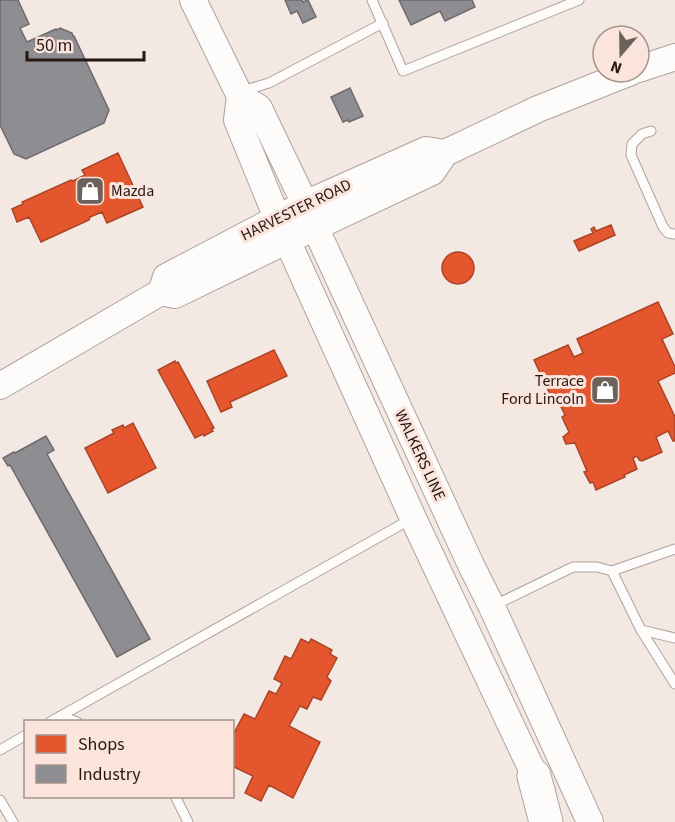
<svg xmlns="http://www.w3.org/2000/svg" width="675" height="822" font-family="'Source Sans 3',sans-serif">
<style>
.shops{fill:#e4572e;stroke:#ab4426;stroke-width:1.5}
.industry{fill:#8d8d92;stroke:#6e6a6c;stroke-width:1.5}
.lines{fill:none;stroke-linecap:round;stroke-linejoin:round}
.lane-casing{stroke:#aea29e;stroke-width:11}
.secondary-casing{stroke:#aea29e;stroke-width:28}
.highway-casing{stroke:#aea29e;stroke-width:35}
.lane{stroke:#fdfcfb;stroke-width:9}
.secondary{stroke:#fdfcfb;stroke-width:26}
.highway{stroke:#fdfcfb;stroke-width:33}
.labels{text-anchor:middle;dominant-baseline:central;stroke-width:6;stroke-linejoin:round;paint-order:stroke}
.poi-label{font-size:16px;fill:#251813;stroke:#fbe4dc;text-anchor:start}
.street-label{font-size:16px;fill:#251813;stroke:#fbe4dc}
</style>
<rect width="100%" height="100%" fill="#f4e8e3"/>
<path class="shops" d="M118,153L143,207L107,223L102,212L90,217L89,220L41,242L29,217L17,222L12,209L23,204L22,202L71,180L73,181L85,175L82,170Z
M611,225L615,235L579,251L574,241L593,233L591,229L594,227L596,231Z
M442 268a16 16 0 1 1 32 0a16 16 0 1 1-32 0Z
M658,302L673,334L662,339L675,367V373L658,381L675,417V441H673L668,431L656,437L662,452L642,461L639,460L637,456L633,458L637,469L624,475L625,477L596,490L593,482L590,483L584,472L587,471L575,443L566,444L563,437L569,432L562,417L565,415L557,399L553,401L534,360L568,345L574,357L583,353L577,339Z
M274,350L287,376L230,402L232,407L221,412L207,381Z
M175,361L176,363L178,362L214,428L211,429L213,431L204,436L203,434L195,438L158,370Z
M133,423L156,468L108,493L85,448L114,433L112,430L123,425L124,428Z
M301,639L309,643L311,639L313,640L332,650L330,654L337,658L327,677L331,681L321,700L313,697L307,709L300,706L289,726L320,742L293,798L269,785L261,801L245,793L253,776L232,766V737L244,714L255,719L269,691L276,694L282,683L274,679L285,656L291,659Z"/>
<path class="industry" d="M0,0H18L29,24L20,28L27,42L56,29L57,30L60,28L72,33L73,36H74L109,110L104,123L26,159L14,154L0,125Z
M285,0H302L303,2L308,0L316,17L303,23L297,11L291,14Z
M399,0H472L475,7L445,21L440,11L411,25Z
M350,88L363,116L349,122L348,120L343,122L331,97Z
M46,436L54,450L47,454L150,639L117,657L10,465L8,466L3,458L14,452L15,453Z"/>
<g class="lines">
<g class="lane-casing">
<path id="lane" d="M372,0L403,71L579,0
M242,91L269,83L383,23
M651,131L642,134L632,144L631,155L663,227L668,233L675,234
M612,571L675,549
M493,606L573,567H597L612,571L641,630L675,684
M641,630L675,638
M60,716L77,722
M50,722L411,519
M0,750L26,735
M175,796L188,822
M0,800L13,822"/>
</g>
<g class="secondary-casing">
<path id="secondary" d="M193,0L240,96L259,108L305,204L315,227L471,565L492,607L590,822
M639,69L675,57
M240,96L237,120L277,218L413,518L542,791
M161,292L166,277L305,204L426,150L445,153
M0,386L161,292L175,295L288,240L432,172L445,153L538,109L631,72"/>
</g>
<g class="highway-casing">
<path id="highway" d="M534,776L546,822"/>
</g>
<use href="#lane" class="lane"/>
<use href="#secondary" class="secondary"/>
<use href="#highway" class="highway"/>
</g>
<defs>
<g id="shop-square" transform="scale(1.5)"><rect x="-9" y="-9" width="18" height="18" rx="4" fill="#6d615c" stroke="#fbe4dc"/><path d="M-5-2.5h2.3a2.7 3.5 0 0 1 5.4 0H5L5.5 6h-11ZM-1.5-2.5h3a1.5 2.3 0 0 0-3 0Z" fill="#fff"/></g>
</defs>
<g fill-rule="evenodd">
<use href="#shop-square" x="90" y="191"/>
<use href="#shop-square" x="605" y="390"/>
</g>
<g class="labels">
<g class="poi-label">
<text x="111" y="191">Mazda</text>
<text x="584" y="381" text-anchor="end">Terrace<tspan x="584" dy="18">Ford Lincoln</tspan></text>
</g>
<g class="street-label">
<text transform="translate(296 210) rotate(-26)">HARVESTER ROAD</text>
<text transform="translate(420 455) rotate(65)">WALKERS LINE</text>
</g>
</g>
<rect x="24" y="720" width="210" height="78" fill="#fbe4dc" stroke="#a5928c" stroke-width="1.5"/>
<rect x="36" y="735" width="30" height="18" fill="#e4572e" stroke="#a5928c" stroke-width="1.5"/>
<text x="78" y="750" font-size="18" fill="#251813">Shops</text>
<rect x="36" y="765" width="30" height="18" fill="#8d8d92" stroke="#a5928c" stroke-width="1.5"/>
<text x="78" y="780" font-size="18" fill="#251813">Industry</text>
<g transform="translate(621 54) rotate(200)"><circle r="28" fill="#fbe4dc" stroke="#a5928c" stroke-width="1.5"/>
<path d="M0-4.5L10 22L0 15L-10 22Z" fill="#6d615c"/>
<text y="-9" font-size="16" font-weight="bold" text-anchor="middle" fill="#251813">N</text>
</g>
<path d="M27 51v9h117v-9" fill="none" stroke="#251813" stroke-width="3"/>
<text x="36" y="51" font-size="18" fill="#251813" stroke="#fbe4dc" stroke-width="4.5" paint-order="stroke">50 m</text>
</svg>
